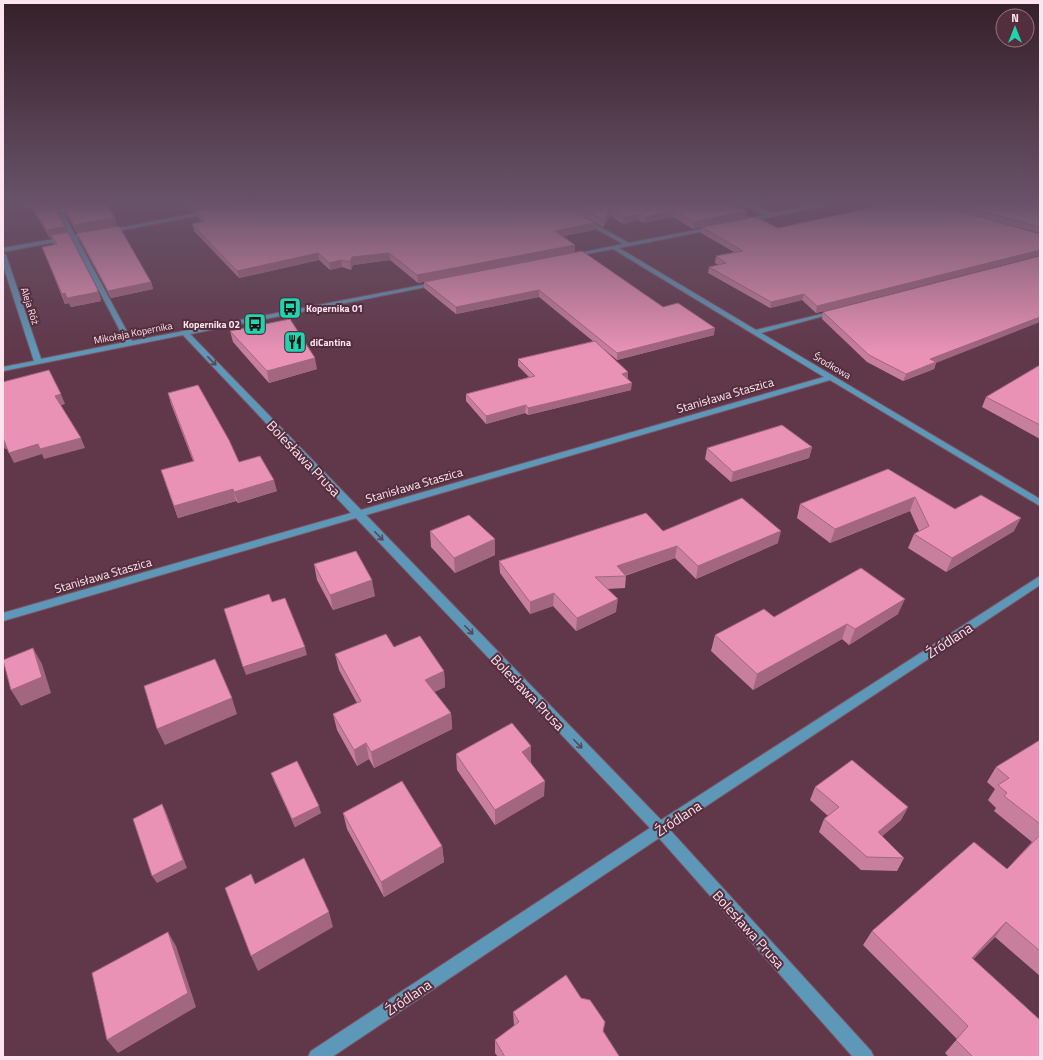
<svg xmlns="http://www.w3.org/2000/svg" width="1043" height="1060" font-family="'Titillium Web',sans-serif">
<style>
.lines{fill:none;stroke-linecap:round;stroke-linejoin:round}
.minor-casing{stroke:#7c5767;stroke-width:2}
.minor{fill:#5e98b8;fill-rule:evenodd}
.wall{fill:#c87e9d}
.shaded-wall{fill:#a3667f}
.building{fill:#e992b6;stroke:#a3667f}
.oneway{stroke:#57485c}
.labels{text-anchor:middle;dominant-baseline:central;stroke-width:4;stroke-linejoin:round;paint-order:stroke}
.far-street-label{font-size:10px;fill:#fee4ee;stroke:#552e3e}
.far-poi-label{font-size:10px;font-weight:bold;fill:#fee4ee;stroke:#552e3e;text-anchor:start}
.street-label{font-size:12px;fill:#fee4ee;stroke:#552e3e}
.near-street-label{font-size:14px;fill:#fee4ee;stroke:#552e3e}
</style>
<rect width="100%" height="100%" fill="#603849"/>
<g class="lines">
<g class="minor-casing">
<path id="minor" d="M741,204H748L772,213L825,204H834L746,222L744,221V219L765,215Z
M211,210L213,211V213L107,233L104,231Z
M60,214H64L75,235L91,232L94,234L77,238L132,341L438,282V284L436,285L190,334L361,510L824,377L613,249L570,257V255L623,244L582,221V219L584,218L629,243L717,226V228L715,229L619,248L756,330L838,310V312L761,333L1040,499V506L830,380L366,515L661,820L1040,576V585L670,830L871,1051L874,1057H853L659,838L332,1057H308L311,1051L650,828L356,518L3,621V613L351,513L183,335L3,371V367L34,361L3,265V253L6,255L41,359L126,342L72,239L3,252V248L70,236L59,215Z"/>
</g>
<use href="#minor" class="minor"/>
</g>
<path class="wall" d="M23,204H106L117,226L151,282L153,289L111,298L79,239L77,233L66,214L61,212L59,215L67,232L101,299L100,300L101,301L71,307L69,303L65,304L42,247L54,245L52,238H50L31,207L24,209Z
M187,204H731L747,211L745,218L693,229L673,217L644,223L638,220L623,224L610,216L603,227L585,217L595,223L594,230L563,236L575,245V252L418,283L390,260L353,265L351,270L342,267L330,270L319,260L239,278L194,231L192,224L202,222L198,217L197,212L195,213Z
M889,204H1040V233L1004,223L1040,234V255L816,313L802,300L770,308L708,273L709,267L718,265L715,263L716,256L734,252L701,233L702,227L778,228Z
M582,251L663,307L714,335L617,360L604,349L628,379L631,390L528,415L525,413L486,424L466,401V394L529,377L518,366V359L594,342L539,297L456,314L424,288V282Z
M823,312L936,363L934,369L903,381L867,362L822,319Z
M230,331L317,369L269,383L233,342Z
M1040,365V439L982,407L986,397Z
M168,393L239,462L277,491L238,503L236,501L178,518L165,482L193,461L171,404Z
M812,447L809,458L731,482L705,459L707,448Z
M888,469L955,509L1014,531L946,572L908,548L914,534L919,531L910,511L830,543L797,518L800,504Z
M430,531L495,539V555L455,573L431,547Z
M663,531L778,543L696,579L675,558L625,576H626L625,588L607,589L616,612L576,631L553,606L530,614L500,573L499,561Z
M314,564L375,596L333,610L317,580Z
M898,614L849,645L842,639L753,690L711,651L715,635L774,617Z
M394,647L444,671L445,687L434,692L451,713L452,729L374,768L369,759L357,766L337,730L333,714L357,703L339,670L335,654Z
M1040,740V976L995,937L973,959L1040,1057H949L945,1053L957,1039L863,945L872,931L1007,869L1032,842L994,811L996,808L988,800L995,789L987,782L996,767Z
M531,746V762L544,796L495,825L457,770L456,754Z
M271,773L321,813L295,827L274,781Z
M815,787L908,807L901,820L882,836L904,858L897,871L861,870L819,832L824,819L828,816L810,800Z
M343,813L442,846L444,862L384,897L347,829Z
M513,1012L603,1031L619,1056V1057H498L495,1053V1040L514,1026Z"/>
<path class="shaded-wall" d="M23,204H30L31,207L24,209Z
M58,204L61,212L58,216L55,208Z
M208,204H248L197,211V212L195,213L193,206Z
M611,209L610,216L603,227L604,220Z
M674,210L673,217L644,223L645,217Z
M747,211L745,218L693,229L694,222Z
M639,214L638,220L623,224L624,217Z
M115,218L117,226L77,233L74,225Z
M595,223L594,230L555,238V231Z
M65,227L68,235H51L52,238H50L47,230Z
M575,245V252L418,283L417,275Z
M1040,250V255L816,313L817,306Z
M318,253L319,260L239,278L237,271Z
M389,253L390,260L353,265L351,270L350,262L352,257Z
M341,260L342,267L330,270L329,263Z
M151,282L153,289L111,298L108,291Z
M98,290L101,299L100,300L101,301L71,307L67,298Z
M539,290V297L456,314V307Z
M65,293L69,303L65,304L62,294Z
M804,294L802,300L770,308L771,302Z
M1040,317V322L936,363L934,369L903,381L906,374L930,359Z
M715,328L714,335L617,360V353Z
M315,358L317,369L269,383L267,371Z
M628,372V379L622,374Z
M632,383L631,390L528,415V408Z
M61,394L65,404L59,406L55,396Z
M526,405L525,413L486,424V416Z
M3,438L8,449H5L3,445Z
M81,438L85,448L44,459L42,454L14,463L9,453L38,444Z
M812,447L809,458L731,482L733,472Z
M274,480L277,491L238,503L234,492Z
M233,489L236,501L178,518L174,506Z
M915,497L910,511L830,543L835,529Z
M1021,518L1014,531L946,572L952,558Z
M781,531L778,543L696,579L698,566Z
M495,539V555L455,573L454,558Z
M677,546L675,558L623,576L617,566Z
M372,580L375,596L333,610L330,595Z
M554,593L553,606L530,614V602Z
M618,599L616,612L576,631L577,618Z
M905,599L898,614L849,645L855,629Z
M847,624L842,639L753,690L757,674Z
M305,647L307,655L246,675L243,667Z
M33,648L42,664L51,693L21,706L11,690Z
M444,671L445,687L426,696L425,680Z
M232,698L237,714L165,745L157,729Z
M451,713L452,729L374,768L371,752Z
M366,743L369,759L357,766L354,750Z
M531,746V762L522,767V752Z
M545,781L544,796L495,825V810Z
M162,804L166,812L187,868L157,883L152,876Z
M319,806L321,813L295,827L292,819Z
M908,807L901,820L872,845L878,832Z
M442,846L444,862L384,897L381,882Z
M329,912L333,927L258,971L251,956Z
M1006,922L995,937L961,972L972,958Z
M168,932L176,946L196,1007L118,1053L107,1040Z"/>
<path class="building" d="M31,204H106L115,218L74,225L64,206L58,204L55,208L65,227L47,230Z
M191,204H208L193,206Z
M236,204H560L595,223L555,231L575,245L417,275L389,253L352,257L350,262L341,260L329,263L318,253L237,271L192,224L205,221L197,211Z
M572,204H731L747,211L694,222L674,210L645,217L639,214L624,217L611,209L604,220Z
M889,204H935L1040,234V250L817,306L804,294L771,302L709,267L726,263L716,256L743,251L702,227L756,217L778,228Z
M954,204H1040V227Z
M119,226L151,282L108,291L77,233Z
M68,232L98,290H97L98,292L67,298L65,293L62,294L42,247L57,244L51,235Z
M582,251L663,307L678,303L715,328L617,353L539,290L456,307L424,282Z
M1040,256V317L930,359L936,362L906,374L869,355L823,312Z
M290,319L315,358L267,371L230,331Z
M595,341L628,372L622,374L632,383L528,408L526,405L486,416L466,394L535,376L518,359Z
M1040,365V425L986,397Z
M49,370L61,394L55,396L81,438L40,449L38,444L9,453L3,438V382Z
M198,385L229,440L239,462L260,456L274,480L234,492L233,489L174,506L161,470L194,461L168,393Z
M782,425L812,447L733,472L707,448Z
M888,469L955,509L981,495L1021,518L952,558L914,534L929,526L915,497L835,529L800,504Z
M742,498L781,531L698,566L677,546L617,566L626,576L595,577L618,599L577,618L554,593L530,602L499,561L646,513L663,531Z
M469,515L495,539L454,558L430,531Z
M356,551L372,580L330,595L314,564Z
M861,568L905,599L855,629L847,624L757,674L715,635L764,609L774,617Z
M269,594L272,602L285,598L305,647L243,667L224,609Z
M386,634L394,647L420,636L444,671L425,680L451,713L371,752L366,743L354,750L333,714L361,701L335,654Z
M33,648L42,677L11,690L3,660Z
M215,659L232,698L157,729L144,686Z
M512,723L531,746L522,752L545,781L495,810L456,754Z
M1040,740V824L1004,796L1007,793L998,785L1009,778L996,767Z
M852,760L908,807L878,832L904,858L867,857L824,819L839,807L815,787Z
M297,761L319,806L292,819L271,773Z
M402,781L442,846L381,882L343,813Z
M162,804L183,860L152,876L133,819Z
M1040,835V951L1006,922L972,958L1040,1020V1057H973L956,1040L968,1026L872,931L974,842L1007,869Z
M304,858L329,912L251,956L225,888L251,874L255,884Z
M168,932L188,993L107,1040L92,973Z
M566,975L581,998L590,1000L605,1022L603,1031L619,1056L618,1057H505L495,1040L519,1022L513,1012Z"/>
<defs><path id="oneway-shaft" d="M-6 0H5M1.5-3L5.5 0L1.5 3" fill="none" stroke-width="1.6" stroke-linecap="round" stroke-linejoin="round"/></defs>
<g class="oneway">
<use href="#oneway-shaft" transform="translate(212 361) rotate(46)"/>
<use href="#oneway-shaft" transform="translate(379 536) rotate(46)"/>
<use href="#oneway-shaft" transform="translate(469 630) rotate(46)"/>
<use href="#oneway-shaft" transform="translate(578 744) rotate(46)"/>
</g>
<linearGradient id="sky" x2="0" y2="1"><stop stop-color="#351f28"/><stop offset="0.58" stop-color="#69536a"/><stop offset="1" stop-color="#69536a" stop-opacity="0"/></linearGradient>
<rect width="1043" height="352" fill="url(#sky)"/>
<defs>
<g id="bus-square" transform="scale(1.15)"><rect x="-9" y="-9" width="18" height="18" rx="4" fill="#1fd5b0" stroke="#552e3e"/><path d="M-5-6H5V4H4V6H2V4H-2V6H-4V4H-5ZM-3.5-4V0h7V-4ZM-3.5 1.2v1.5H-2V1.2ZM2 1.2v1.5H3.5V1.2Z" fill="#111"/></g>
<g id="restaurant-square" transform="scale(1.15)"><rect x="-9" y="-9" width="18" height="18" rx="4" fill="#1fd5b0" stroke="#552e3e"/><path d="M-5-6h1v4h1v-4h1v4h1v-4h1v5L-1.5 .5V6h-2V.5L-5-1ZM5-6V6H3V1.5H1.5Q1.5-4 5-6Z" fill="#111"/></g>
</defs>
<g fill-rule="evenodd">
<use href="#bus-square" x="290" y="308"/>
<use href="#bus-square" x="255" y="324"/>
<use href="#restaurant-square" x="295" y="342"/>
</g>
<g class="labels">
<g class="far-street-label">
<text transform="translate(30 306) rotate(72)">Aleja Róż</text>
<text transform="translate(133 333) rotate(-11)">Mikołaja Kopernika</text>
<text transform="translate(832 366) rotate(30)">Środkowa</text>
</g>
<g class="far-poi-label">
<text x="306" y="308">Kopernika 01</text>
<text x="240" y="324" text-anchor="end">Kopernika 02</text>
<text x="310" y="342">diCantina</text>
</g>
<g class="street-label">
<text transform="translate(725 395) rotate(-16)">Stanisława Staszica</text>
<text transform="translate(414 485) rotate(-16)">Stanisława Staszica</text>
<text transform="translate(103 575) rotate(-16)">Stanisława Staszica</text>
</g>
<g class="near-street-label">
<text transform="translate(304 458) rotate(46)">Bolesława Prusa</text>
<text transform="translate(949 640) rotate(-33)">Źródlana</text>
<text transform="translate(528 692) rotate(46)">Bolesława Prusa</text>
<text transform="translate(678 818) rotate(-33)">Źródlana</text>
<text transform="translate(749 929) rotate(48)">Bolesława Prusa</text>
<text transform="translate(408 997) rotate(-34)">Źródlana</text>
</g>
</g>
<rect width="1043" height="1060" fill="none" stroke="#fee4ee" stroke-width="8"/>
<g transform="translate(1015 28)"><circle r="19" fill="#552e3e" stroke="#997784"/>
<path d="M0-3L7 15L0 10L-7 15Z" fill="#1fd5b0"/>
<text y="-6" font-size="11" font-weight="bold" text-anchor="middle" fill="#fee4ee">N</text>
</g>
</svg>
